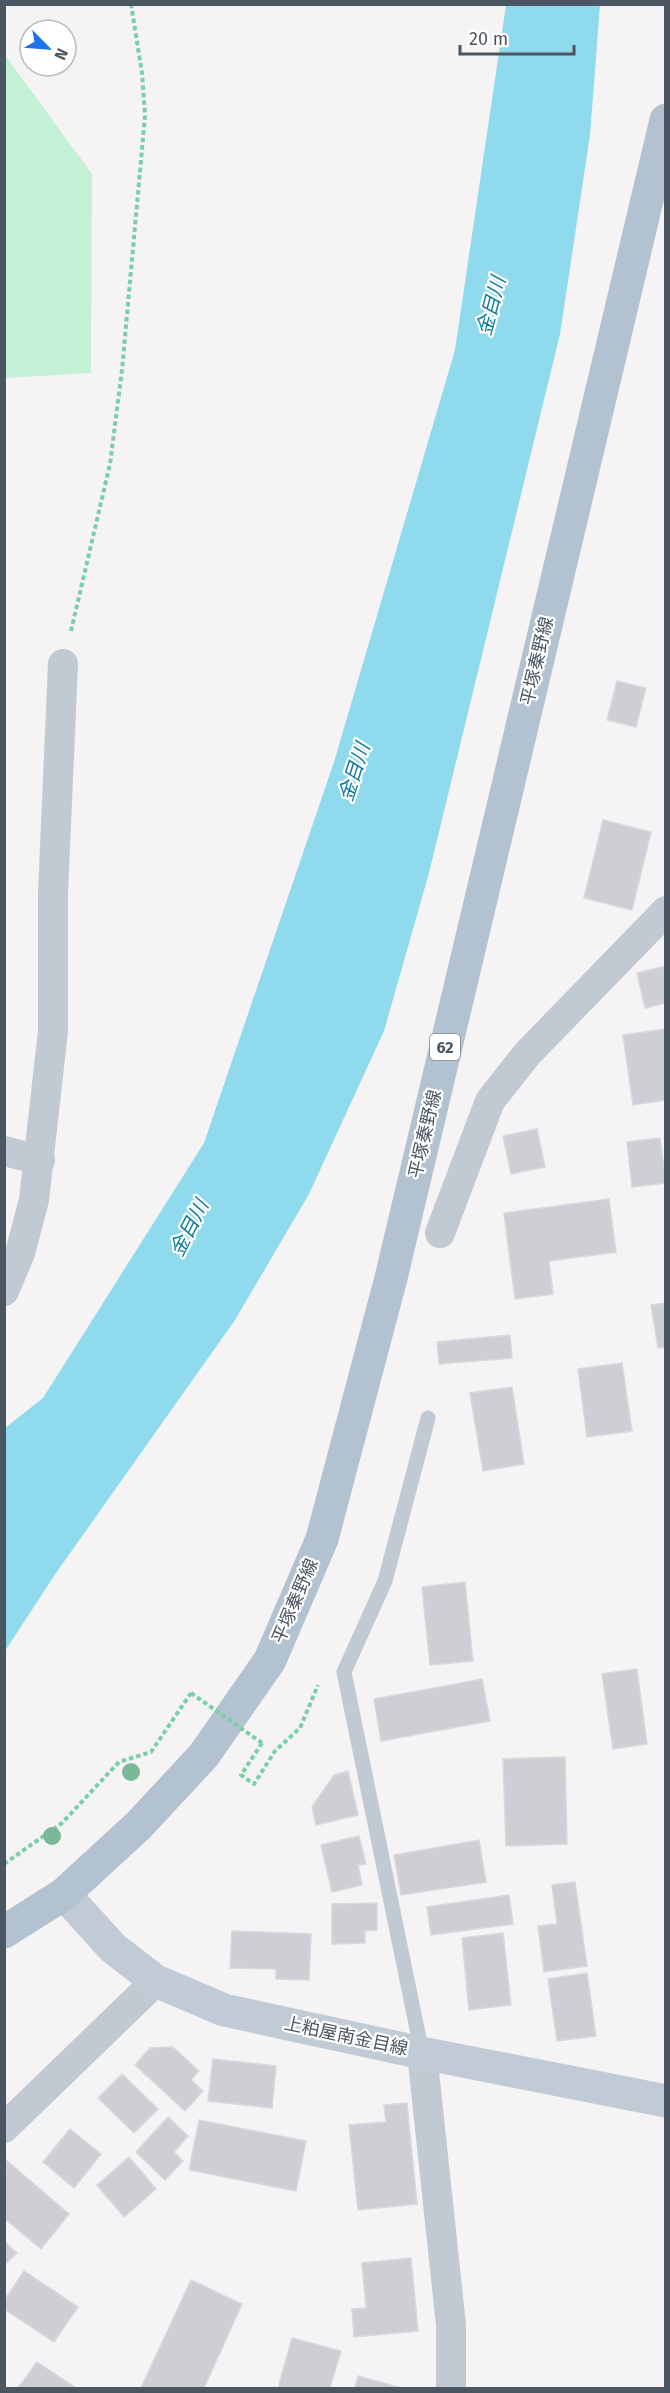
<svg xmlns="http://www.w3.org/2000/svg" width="670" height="2393" font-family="'Fira Sans','Noto Sans JP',sans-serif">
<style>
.green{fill:#c3f1d5}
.water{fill:#90daee}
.building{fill:#cdcfd5;stroke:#d7d9de;stroke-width:1.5}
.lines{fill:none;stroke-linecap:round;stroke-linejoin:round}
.path{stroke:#7ad0a6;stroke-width:4;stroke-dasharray:4.5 3;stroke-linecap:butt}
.lane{stroke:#c1cad2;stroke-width:15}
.street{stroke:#c1cad2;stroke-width:30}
.secondary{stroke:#c1cbd6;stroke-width:33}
.primary{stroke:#b3c2d1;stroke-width:33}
.path-bridge{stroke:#7ad0a6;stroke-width:4;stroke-dasharray:4.5 3;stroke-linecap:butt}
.tree{fill:#7bb799}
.labels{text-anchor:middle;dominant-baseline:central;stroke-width:4.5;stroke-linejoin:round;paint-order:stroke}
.shield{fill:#fff;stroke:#808990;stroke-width:1.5}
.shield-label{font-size:16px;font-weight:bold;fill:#4a5661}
.street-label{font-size:18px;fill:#4a5661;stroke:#fff}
.water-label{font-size:20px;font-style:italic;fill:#0c7c9b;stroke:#fff}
</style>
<rect width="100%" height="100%" fill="#f5f3f3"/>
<path class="green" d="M5,55L92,174L91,373L5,378Z"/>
<path class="water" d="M506,5H600L590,135L560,334L429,873L384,1031L309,1194L235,1320L56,1573L5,1651V1428L43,1398L204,1143L334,762L455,350Z"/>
<path class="building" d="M617,681L646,688L636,727L607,720Z
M603,820L651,832L632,910L584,898Z
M666,966V1003L645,1008L637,973Z
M666,1029V1100L633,1105L623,1035Z
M537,1129L545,1167L511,1174L503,1136Z
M660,1138L666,1183L632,1187L627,1142Z
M609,1199L616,1252L549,1261L553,1294L515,1299L504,1213Z
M666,1303V1347L658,1348L651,1305Z
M510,1335L512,1358L439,1364L437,1342Z
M622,1363L632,1431L587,1437L578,1369Z
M512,1387L524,1464L483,1471L470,1393Z
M465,1582L473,1661L430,1665L422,1587Z
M637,1669L647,1744L613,1749L602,1674Z
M482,1679L490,1721L381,1741L374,1699Z
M565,1757L567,1844L506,1846L503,1759Z
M348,1771L358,1815L316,1825L312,1807L334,1775Z
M359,1836L366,1864L358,1865L362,1885L332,1892L321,1845Z
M479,1840L486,1882L401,1895L394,1855Z
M575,1882L587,1966L544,1972L538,1926L557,1924L552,1885Z
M509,1895L513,1924L431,1935L427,1907Z
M377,1903V1930L365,1931V1943L332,1944V1904Z
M232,1931L311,1934L309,1980L276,1979V1969L230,1968Z
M503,1933L511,2005L469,2010L462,1938Z
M587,1973L596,2036L557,2041L548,1979Z
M173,2047L199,2071L191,2080L203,2091L185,2111L135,2065L150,2048Z
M213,2059L276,2066L272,2108L208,2101Z
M122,2074L158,2109L134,2133L98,2098Z
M407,2103L417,2204L358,2210L349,2125L386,2122L384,2105Z
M168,2117L188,2136L174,2152L183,2161L165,2180L136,2152Z
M199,2120L306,2141L296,2191L189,2170Z
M70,2129L101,2154L74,2188L43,2162Z
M129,2157L156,2189L124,2217L97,2185Z
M6,2160L69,2214L41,2249L4,2218Z
M4,2241L17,2253L4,2265Z
M411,2258L418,2331L354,2337L352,2309L366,2308L362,2263Z
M24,2271L78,2307L54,2342L4,2309V2301Z
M191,2280L242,2304L204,2388H141Z
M292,2338L341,2351L330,2388H278Z
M37,2362L76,2388H18Z
M358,2376L402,2388H355Z"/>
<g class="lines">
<path class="path" d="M71,631L110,464L122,370L145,116L142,73L131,4
M262,1743L241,1775L254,1784L275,1751L300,1728L318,1685
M4,1864L62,1823L119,1762L151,1752L191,1693"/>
<path class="lane" d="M422,2053L344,1672L385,1581L428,1418"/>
<path class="street" d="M4,1151L40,1160
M440,1233L490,1101L527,1054L666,911
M4,1291L20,1253L34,1200L53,1031V893L63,664
M422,2053L451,2325V2388
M4,2128L156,1981"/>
<path class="secondary" d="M64,1894L113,1948L156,1981L224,2010L422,2053L666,2101"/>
<path class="primary" d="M4,1932L64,1894L139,1825L204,1755L270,1660L322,1539L391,1278L666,120"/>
<path class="path-bridge" d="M191,1693L262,1743"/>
</g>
<g class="tree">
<circle cx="131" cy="1772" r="9"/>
<circle cx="52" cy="1836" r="9"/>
</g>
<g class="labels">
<rect class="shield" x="430" y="1034" width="30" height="26" rx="4.5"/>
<g class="shield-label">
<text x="445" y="1047">62</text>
</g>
<g class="street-label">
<text transform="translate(537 661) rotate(-77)">平塚秦野線</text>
<text transform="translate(425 1134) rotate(-77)">平塚秦野線</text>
<text transform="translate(295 1601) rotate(-67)">平塚秦野線</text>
<text transform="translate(346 2036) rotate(12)">上粕屋南金目線</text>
</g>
<g class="water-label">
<text transform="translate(491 306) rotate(-75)">金目川</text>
<text transform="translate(354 772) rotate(-72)">金目川</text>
<text transform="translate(189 1228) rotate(-63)">金目川</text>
</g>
</g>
<rect width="670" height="2393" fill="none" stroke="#4a5661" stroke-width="12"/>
<g transform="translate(48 48) rotate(115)"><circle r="28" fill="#ffffff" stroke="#b7bbc0" stroke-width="1.5"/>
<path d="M0-4.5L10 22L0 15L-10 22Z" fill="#1a73e8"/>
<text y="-9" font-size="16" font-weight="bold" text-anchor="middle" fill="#4a5661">N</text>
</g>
<path d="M460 45v9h114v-9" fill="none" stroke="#4a5661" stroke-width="3"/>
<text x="469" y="45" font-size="18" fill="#4a5661" stroke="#ffffff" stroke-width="4.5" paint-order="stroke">20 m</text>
</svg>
